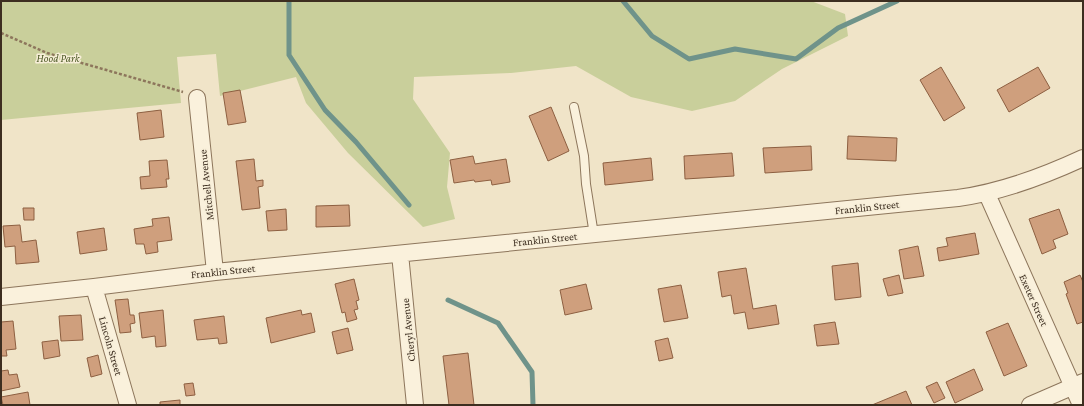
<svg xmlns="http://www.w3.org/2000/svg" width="1084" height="406" font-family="'Crimson Pro',serif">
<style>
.green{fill:#c9cf9b}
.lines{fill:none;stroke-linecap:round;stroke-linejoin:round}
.stream{stroke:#6f938a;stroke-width:5}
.building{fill:#cf9f7d;stroke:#8d5f41}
.lane-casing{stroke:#8d765c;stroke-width:10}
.street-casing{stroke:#8d765c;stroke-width:18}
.path{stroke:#8d765c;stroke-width:2.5;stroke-dasharray:3 2;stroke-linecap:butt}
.lane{stroke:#faf1dc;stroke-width:8}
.street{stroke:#faf1dc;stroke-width:16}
.labels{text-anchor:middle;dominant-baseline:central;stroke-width:3;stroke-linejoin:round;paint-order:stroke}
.park-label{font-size:11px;font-style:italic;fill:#4d5a26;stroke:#f7eed8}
.street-label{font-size:11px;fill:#3d2e20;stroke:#f7eed8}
</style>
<rect width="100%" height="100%" fill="#f0e4c8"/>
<path class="green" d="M1,1H811L845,14L848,36L782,69L735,101L692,111L631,97L576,66L511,73L414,77L413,99L450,153L447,187L455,219L423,227L348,153L306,103L296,77L220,96L216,54L177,57L181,103L1,120Z"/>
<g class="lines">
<path class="stream" d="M289,1V55L325,110L356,142L409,205
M623,1L652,36L689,59L735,49L796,59L838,28L897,1
M448,300L498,323L532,372L533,405"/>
</g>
<path class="building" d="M941,67L965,108L944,121L920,80Z
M1038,67L1050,88L1009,112L997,90Z
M240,90L246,122L228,125L223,93Z
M551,107L569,151L548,161L529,116Z
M161,110L164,137L140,140L137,113Z
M848,136L897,138L896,161L847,159Z
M811,146L812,170L765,173L763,148Z
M732,153L734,176L685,179L684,156Z
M473,156L475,164L506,159L510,182L492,185L491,180L475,182L474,180L454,183L450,160Z
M651,158L653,180L605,185L603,163Z
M254,159L256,181L263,180V186L258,187L260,208L242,210L236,161Z
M167,160L169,179H166L167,187L141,189L140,177L150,176L149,161Z
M349,205L350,226L316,227V206Z
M23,208H34V220H24Z
M286,209L287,230L268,231L266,211Z
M1059,209L1068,234L1053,240L1056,248L1042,254L1029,219Z
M169,217L172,240L157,242L158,252L146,254L144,244H136L134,229L153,226L152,219Z
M20,225L22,242L36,240L39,262L16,264L15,246L5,247L3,226Z
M104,228L107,250L80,254L77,232Z
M975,233L979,254L939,261L937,248L948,246L946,238Z
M918,246L924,276L904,279L899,250Z
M858,263L861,297L835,300L832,266Z
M746,268L753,309L776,305L779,324L748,329L745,312L734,314L731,295L722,297L718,272Z
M899,275L903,293L888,296L883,279Z
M1080,275L1083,282V322L1077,324L1066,294L1068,293L1064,282Z
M354,279L359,300L356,301L358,309L354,310L357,319L347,322L345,312L342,313L335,284Z
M586,284L592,309L565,315L560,290Z
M681,285L688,318L664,322L658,289Z
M128,299L130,315H134L135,323L130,324L131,332L120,333L115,300Z
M163,310L166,346L156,347L155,336L142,338L139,313Z
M301,310L302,315L311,313L315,332L271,343L266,318Z
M81,315L83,340L61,341L59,316Z
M224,316L227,343L219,344L218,338L197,340L194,320Z
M13,321L16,349L6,350L7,356H1V322Z
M835,322L839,344L817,346L814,325Z
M1008,323L1027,366L1004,376L986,332Z
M348,328L353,350L337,354L332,332Z
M668,338L673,358L659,361L655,341Z
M58,340L60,356L44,359L42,342Z
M468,353L474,405H449L443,356Z
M98,355L102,374L91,377L87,358Z
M974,369L983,390L955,403L946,382Z
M8,370L9,375L17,374L20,387L1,391V371Z
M937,382L945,398L934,403L926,387Z
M193,383L195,395L186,396L184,384Z
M906,391L912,405H872Z
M28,392L30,405H3L1,397Z
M180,400V405H160V402Z"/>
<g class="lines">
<g class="lane-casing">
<path id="lane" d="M574,107L584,156L586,184L594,235"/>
</g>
<g class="street-casing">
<path id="street" d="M197,98L215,272
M987,194L1081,405
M400,254L415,405
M94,287L128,405
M1,297L94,287L215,272L958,198C1002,192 1042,177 1083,158
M1030,405L1083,382"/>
</g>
<path class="path" d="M1,33L47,53L183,92"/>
<use href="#lane" class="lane"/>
<use href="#street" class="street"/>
</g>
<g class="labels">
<g class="park-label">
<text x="58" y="58">Hood Park</text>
</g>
<g class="street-label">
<text transform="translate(206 185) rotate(-96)">Mitchell Avenue</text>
<text transform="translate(867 207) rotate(-6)">Franklin Street</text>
<text transform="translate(545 239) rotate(-6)">Franklin Street</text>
<text transform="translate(223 271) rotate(-6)">Franklin Street</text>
<text transform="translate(1034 300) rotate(66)">Exeter Street</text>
<text transform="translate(408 330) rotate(-96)">Cheryl Avenue</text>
<text transform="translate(111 346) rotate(74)">Lincoln Street</text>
</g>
</g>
<rect width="1084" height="406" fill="none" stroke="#3d2e20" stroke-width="4"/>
</svg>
